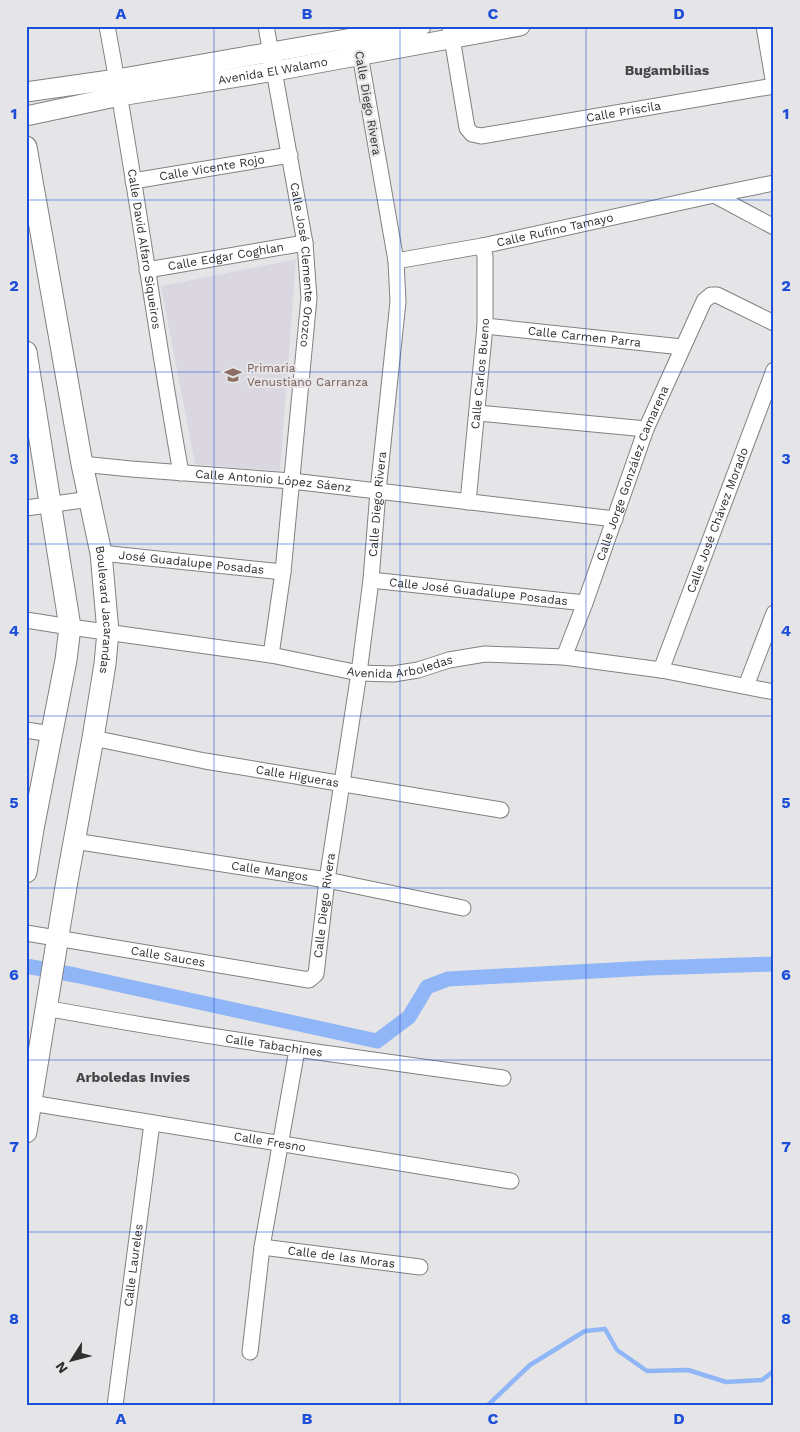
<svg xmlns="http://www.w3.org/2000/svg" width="800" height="1432" font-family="'Work Sans',sans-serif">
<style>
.built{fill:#dad7e0}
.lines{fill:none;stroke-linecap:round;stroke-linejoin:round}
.stream{stroke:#90b6f7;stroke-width:4.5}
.canal{stroke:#90b6f7;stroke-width:15}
.minor-casing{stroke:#818083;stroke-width:17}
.tertiary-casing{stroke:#818083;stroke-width:21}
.secondary-casing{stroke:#818083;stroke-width:23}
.minor{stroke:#fff;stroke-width:15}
.tertiary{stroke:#fff;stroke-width:19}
.secondary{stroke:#fff;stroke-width:21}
.grid{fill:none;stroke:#1d4ed8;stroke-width:1;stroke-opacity:0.55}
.labels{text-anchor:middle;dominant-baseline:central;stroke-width:4.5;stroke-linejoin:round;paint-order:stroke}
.street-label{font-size:12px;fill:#302f30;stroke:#e5e4e7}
.education-label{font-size:12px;fill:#785e54;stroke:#e5e4e7;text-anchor:start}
.neighbourhood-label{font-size:14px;font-weight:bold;fill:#464648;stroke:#e5e4e7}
.neatline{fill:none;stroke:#1d4ed8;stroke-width:2}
.grid-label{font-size:16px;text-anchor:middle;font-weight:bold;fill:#1d4ed8}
</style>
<rect width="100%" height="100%" fill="#e5e4e7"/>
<path class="built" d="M296,259L280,471L195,464L161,286Z"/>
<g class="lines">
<path class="stream" d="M487,1406L530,1365L585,1331L605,1329L617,1350L647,1371L688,1370L726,1382L762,1380L774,1371"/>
<path class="canal" d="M26,966L75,975L377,1041L409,1017L427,987L448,979L649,968L774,964"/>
<g class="minor-casing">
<g id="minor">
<path id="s1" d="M107,26C135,175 154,324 181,473"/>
<path id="s2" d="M266,26L305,243L309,298L283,572L271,655"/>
<path id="s3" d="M450,26L467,128L472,134L481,136L774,86"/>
<path d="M764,26L774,85"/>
<path id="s4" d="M133,181L290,155"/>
<path d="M714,195L774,183"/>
<path id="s5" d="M396,261L482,246L714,195L774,227"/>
<path id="s6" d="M147,270L305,243"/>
<path id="s7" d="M485,326L682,347"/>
<path d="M478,413L646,429"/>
<path id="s8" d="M82,464L131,469L292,481L615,519"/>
<path id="s9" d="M468,502L485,326V256L482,246"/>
<path d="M26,508L90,499"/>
<path id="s10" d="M101,553L283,572"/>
<path id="s11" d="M371,580L585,603"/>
<path id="s12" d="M26,620L70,627L271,655L359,673L393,674L418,670L449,660L485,654L564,657L661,670L774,692"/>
<path id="s13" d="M564,657L585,603L646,429L704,301L711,295H717L774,323"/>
<path id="s14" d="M661,670L774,370"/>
<path d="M746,686L774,613"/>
<path d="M26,730L51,734"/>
<path id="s15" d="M93,738L205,761L501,810"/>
<path id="s16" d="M74,841L327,880L463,908"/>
<path id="s17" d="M26,933L309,980L316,974L327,880L359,673L371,580L378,491L398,302L396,261L355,26"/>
<path id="s18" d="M45,1008C198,1036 350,1057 503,1078"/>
<path id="s19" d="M31,1103L511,1181"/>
<path id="s20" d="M262,1247L420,1267"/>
<path d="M250,1352L262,1247L297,1050"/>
<path id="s21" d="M115,1406L152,1123"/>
</g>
</g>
<g class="tertiary-casing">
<g id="tertiary">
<path d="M26,92L117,79L421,26"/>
<path id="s22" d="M26,116L120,96L275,71L520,26"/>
</g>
</g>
<g class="secondary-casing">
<g id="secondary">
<path id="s23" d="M26,147L82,464L101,553L108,632L105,664L93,738L67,881L26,1132"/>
<path d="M26,352L70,627L66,660L33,829L26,872"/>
</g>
</g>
<use href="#minor" class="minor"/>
<use href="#tertiary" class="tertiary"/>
<use href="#secondary" class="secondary"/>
</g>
<path class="grid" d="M214,26V1406M400,26V1406M586,26V1406M26,200H774M26,372H774M26,544H774M26,716H774M26,888H774M26,1060H774M26,1232H774"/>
<defs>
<g id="school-bare" transform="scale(1.35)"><path d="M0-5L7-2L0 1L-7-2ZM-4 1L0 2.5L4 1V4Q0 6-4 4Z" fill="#8d6e63" stroke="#e5e4e7" stroke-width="2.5" paint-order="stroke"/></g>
</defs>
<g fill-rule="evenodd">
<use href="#school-bare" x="233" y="375"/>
</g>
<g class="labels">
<g class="street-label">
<text stroke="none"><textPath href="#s22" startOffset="251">Avenida El Walamo</textPath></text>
<text transform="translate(368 103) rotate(80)">Calle Diego Rivera</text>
<text stroke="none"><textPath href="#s3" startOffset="265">Calle Priscila</textPath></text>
<text stroke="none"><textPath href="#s4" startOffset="80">Calle Vicente Rojo</textPath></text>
<text stroke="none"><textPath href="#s5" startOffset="162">Calle Rufino Tamayo</textPath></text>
<text stroke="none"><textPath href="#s1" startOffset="226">Calle David Alfaro Siqueiros</textPath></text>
<text stroke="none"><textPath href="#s6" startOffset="80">Calle Edgar Coghlan</textPath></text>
<text stroke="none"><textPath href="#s2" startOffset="242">Calle José Clemente Orozco</textPath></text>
<text stroke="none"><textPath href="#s7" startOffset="100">Calle Carmen Parra</textPath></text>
<text stroke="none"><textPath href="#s9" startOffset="129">Calle Carlos Bueno</textPath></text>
<text stroke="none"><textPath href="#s13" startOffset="196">Calle Jorge González Camarena</textPath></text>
<text stroke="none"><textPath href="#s8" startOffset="192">Calle Antonio López Sáenz</textPath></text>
<text stroke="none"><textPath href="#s17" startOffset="770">Calle Diego Rivera</textPath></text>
<text stroke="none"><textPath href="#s14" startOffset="160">Calle José Chávez Morado</textPath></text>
<text stroke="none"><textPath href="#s10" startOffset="91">José Guadalupe Posadas</textPath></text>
<text stroke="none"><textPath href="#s11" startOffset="108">Calle José Guadalupe Posadas</textPath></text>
<text stroke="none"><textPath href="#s23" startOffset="470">Boulevard Jacarandas</textPath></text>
<text stroke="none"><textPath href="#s12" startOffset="379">Avenida Arboledas</textPath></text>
<text stroke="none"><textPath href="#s15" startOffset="208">Calle Higueras</textPath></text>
<text stroke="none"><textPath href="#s16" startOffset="198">Calle Mangos</textPath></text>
<text stroke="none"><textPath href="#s17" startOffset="365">Calle Diego Rivera</textPath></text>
<text stroke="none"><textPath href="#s17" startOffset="144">Calle Sauces</textPath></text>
<text stroke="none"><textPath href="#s18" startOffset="232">Calle Tabachines</textPath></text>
<text stroke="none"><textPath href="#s19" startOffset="242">Calle Fresno</textPath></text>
<text stroke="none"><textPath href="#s20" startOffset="80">Calle de las Moras</textPath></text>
<text stroke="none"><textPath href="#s21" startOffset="142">Calle Laureles</textPath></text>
</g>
<g class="education-label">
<text x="247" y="368">Primaria<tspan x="247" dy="14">Venustiano Carranza</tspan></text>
</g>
<g class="neighbourhood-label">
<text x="667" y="70">Bugambilias</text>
<text x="133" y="1077">Arboledas Invies</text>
</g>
</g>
<rect width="800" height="1432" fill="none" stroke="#e5e4e7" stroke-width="55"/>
<g transform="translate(72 1360) rotate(234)" stroke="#e5e4e7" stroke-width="4" paint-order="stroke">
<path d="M0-4L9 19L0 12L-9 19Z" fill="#302f30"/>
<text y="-8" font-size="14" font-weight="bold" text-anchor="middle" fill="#302f30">N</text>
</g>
<rect x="28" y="28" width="744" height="1376" class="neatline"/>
<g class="grid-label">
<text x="121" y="19">A</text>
<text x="307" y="19">B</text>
<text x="493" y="19">C</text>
<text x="679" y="19">D</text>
<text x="14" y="119">1</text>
<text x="786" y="119">1</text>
<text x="14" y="291">2</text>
<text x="786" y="291">2</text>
<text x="14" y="464">3</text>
<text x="786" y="464">3</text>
<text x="14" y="636">4</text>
<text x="786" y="636">4</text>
<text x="14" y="808">5</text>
<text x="786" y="808">5</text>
<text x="14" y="980">6</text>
<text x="786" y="980">6</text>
<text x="14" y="1152">7</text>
<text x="786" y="1152">7</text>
<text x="14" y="1324">8</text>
<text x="786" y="1324">8</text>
<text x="121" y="1424">A</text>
<text x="307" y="1424">B</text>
<text x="493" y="1424">C</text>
<text x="679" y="1424">D</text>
</g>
</svg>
